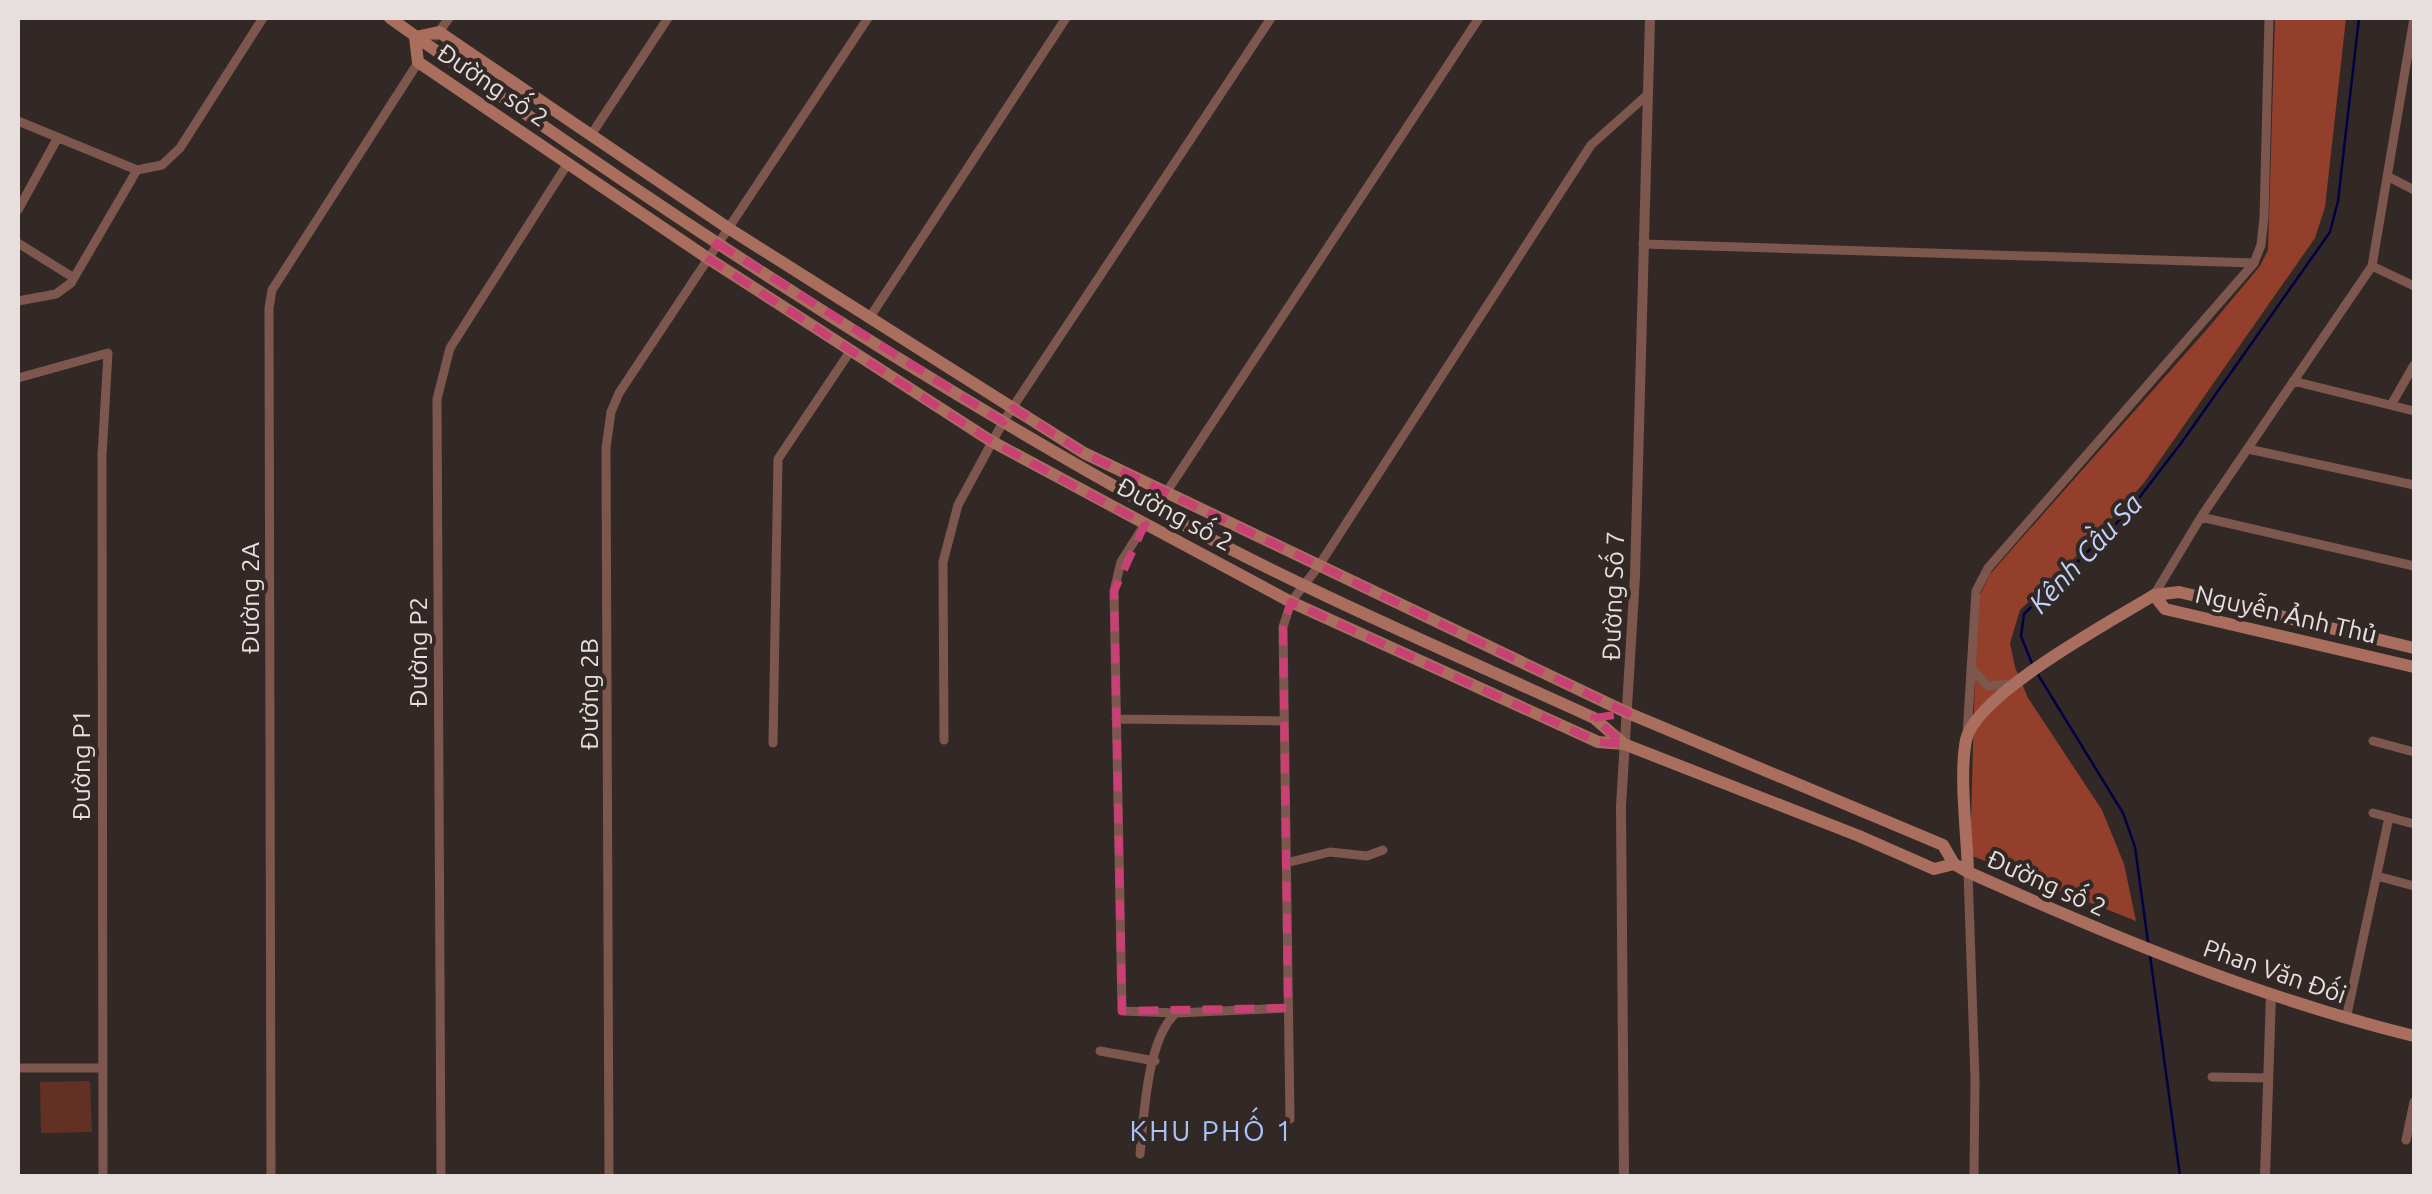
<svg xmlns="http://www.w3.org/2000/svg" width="2432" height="1194" font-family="Ubuntu,sans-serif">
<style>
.green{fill:#633124}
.forest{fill:#933f2b}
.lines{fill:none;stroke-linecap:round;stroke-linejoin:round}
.stream{stroke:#020144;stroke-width:2.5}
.minor{stroke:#7d574d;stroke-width:9}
.tertiary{stroke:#7d574d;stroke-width:10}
.secondary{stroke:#aa6e5f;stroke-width:12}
.marked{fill:none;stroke:#c94075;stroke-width:8;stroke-dasharray:20 12;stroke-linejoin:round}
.labels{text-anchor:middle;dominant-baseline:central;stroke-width:8;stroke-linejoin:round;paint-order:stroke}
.street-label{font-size:25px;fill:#e6dfdd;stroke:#322926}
.water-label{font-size:28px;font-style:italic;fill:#c2d4fc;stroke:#322926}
.neighbourhood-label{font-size:28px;letter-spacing:2.5px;fill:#abc2f8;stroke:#322926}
</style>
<rect width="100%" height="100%" fill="#322926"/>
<path class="green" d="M90,1081L92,1132L41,1133L40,1082Z"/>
<path class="forest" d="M2275,18H2346L2325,207L2315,238L2143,484L2081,552L2020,610L2010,643L2015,667L2028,698L2102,810L2124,864L2136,921L1970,855L1977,601L1990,574L2209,327L2260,266L2268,250Z"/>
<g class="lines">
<path class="stream" d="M2033,666L2021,636L2024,614L2129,511L2182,442L2330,232L2338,201L2359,18
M2037,673L2123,813L2135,847L2148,942
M2150,955L2180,1176"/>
<path class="minor" d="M436,36L449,18
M18,121L137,170
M591,135L668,18
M2387,176L2414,190
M18,210L57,139
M18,243L74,278
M1643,244L2254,263
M2372,266L2414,286
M18,301L56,294L71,283L137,170L162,165L180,148L263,18
M870,317L1066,18
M18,378L108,353L102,456L103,1176
M2293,381L2414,411
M2391,405L2414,365
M2248,449L2414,485
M1156,508L1479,18
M2201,517L2414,566
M1145,524L1121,562L1114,591L1122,1011L1176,1013
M2154,595L2201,517L2372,266L2414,18
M1971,668L1988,686L2012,684
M1116,719L1284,721
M1967,735L1976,591L1988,568L2254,263L2261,245L2264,218L2269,18
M944,740L943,562L958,505L1003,422L1271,18
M2373,741L2414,752
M773,743L778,459L851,350
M2373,813L2414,824
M1286,863L1330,852L1367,856L1383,850
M1968,872L1975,1079L1974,1176
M2377,876L2414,886
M2346,1019L2389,817
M1100,1051L1155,1061
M18,1068H100
M2212,1077L2268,1078
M1290,1119L1283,627L1291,602L1318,567L1591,145L1647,95
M2406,1140L2414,1102
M1140,1154C1144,1115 1147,1039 1176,1013L1288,1008
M271,1176L269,308L272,290L419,61
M441,1176L437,399L450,348L568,163
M609,1176L606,448L611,412L619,393L868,18"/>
<path class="tertiary" d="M1624,1176L1621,806L1635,576L1650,18
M2265,1176L2271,995"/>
<path class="secondary" d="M390,18C638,196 896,366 1164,514C1303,590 1450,652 1594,718L1624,744
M415,37L439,32L728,228L1084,453L1628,713L1943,845L1954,864L1968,872C2113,937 2259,998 2414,1036
M415,37L418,62L706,257L991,441L1291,602L1598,742L1624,744L1859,836L1934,869L1954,864
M2154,595L2165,609L2414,667
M1968,872C1967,834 1959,776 1966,740C1976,694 2112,621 2154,595L2179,592L2414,648"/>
</g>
<path class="marked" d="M717,243L1003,422L1013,408L1084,453L1628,713L1594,718L1624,744L1598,742L1291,602L1283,627L1288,1008L1122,1011L1114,591L1145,524L991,441L706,257Z"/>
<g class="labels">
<g class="street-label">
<text transform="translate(493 85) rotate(34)">Đường số 2</text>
<text transform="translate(1175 514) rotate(28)">Đường số 2</text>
<text transform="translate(1613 596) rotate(-88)">Đường Số 7</text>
<text transform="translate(250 598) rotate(-90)">Đường 2A</text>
<text transform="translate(2286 614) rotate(13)">Nguyễn Ảnh Thủ</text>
<text transform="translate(418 652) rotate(-90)">Đường P2</text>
<text transform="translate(589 694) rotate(-90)">Đường 2B</text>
<text transform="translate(81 765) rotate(-90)">Đường P1</text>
<text transform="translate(2047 883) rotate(24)">Đường số 2</text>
<text transform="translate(2275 971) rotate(19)">Phan Văn Đối</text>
</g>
<g class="water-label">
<text transform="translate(2085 553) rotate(-47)">Kênh Cầu Sa</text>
</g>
<g class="neighbourhood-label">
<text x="1212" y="1130">KHU PHỐ 1</text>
</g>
</g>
<rect width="2432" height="1194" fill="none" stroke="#e6dfdd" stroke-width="40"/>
</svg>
